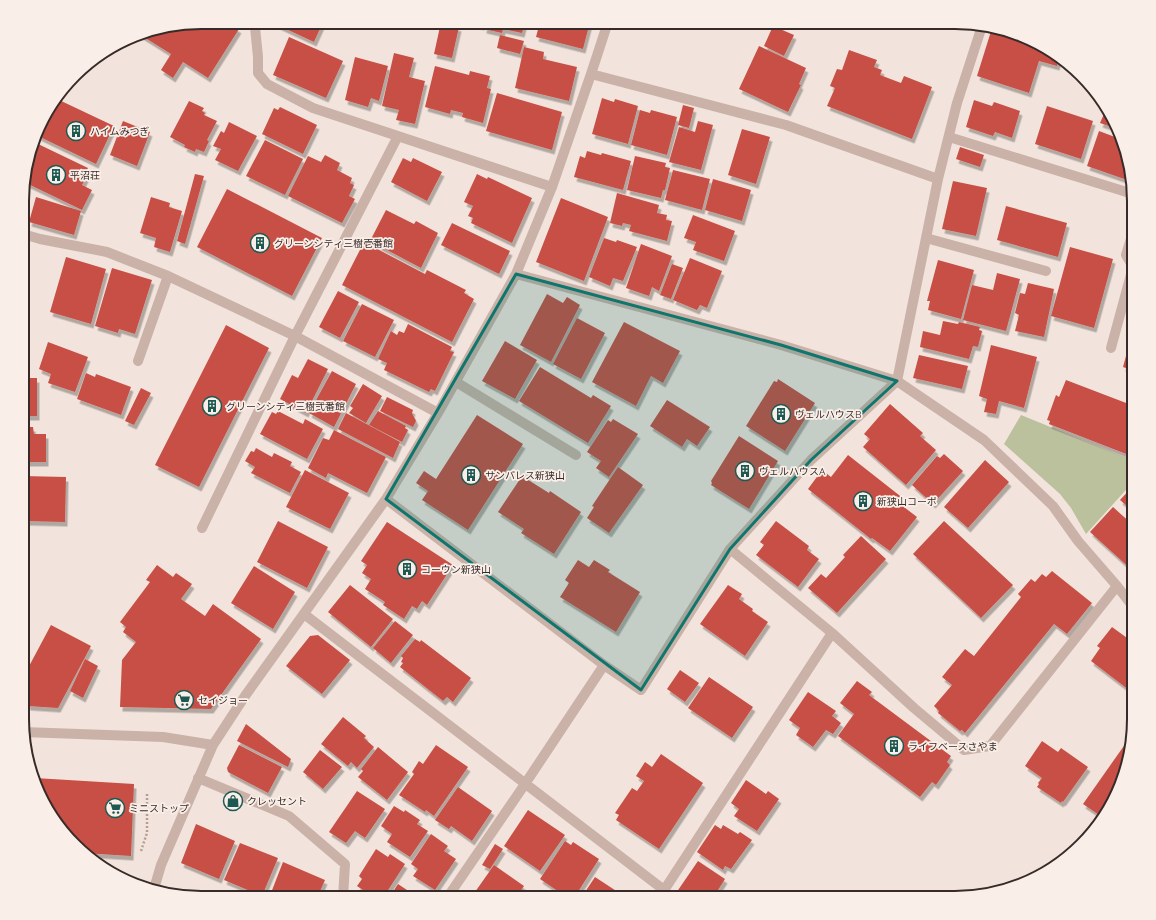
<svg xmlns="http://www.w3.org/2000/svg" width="1156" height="920" font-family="Quicksand,'Noto Sans JP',sans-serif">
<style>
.green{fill:#bbc19c}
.building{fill:#c75045;filter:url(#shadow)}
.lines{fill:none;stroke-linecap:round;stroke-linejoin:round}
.path{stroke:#b69c92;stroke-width:2.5;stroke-dasharray:2 2;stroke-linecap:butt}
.minor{stroke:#cab2a8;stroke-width:10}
.marked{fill:#0f766e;fill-opacity:0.2;stroke:#0f766e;stroke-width:3;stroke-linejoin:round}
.labels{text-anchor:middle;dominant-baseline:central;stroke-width:3.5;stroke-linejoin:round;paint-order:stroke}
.poi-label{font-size:10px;fill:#372a28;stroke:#faefe8;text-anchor:start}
.rim{fill:none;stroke:#372a28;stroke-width:2}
</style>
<defs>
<filter id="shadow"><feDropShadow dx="2.5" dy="4.5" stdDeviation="0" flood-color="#0004"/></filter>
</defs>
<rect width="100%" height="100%" fill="#f2e4dc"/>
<path class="green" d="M1021,415L1134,461V481L1086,534L1071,508L1060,494L1004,444Z"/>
<path class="building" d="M201,22H228L239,29L208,78L183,62L173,78L161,70L171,54L139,34L144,32Z
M271,22H323L314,42Z
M441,22L459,27L452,58L434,54Z
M466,22H483L482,26Z
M485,22H525L522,33L503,29L502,33L484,29Z
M540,22H590L583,49L536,37Z
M773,26L794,35L784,56L764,46Z
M992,28L1023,36L1059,58L1057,66L1039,61L1029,93L977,76Z
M500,35L524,41L520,54L497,48Z
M289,37L343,61L326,98L273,75Z
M759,46L806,68L799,84L801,85L788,112L739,89Z
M524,47L544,52L543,59L577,67L569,101L515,88Z
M849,50L877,60L874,67L882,70L880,75L901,83L904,76L932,87L912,139L827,106L835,88L830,86L837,69L842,70Z
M394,53L414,58L409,77L425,81L415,124L396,120L399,110L382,106Z
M355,57L388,66L379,101L371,98L368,107L345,100Z
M435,66L469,75L470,71L490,76L487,88L491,89L483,123L462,117L463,113L451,110L450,114L425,107Z
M497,93L562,112L552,150L486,131Z
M602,98L614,102L615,99L638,106L628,144L592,134Z
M57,99L114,126L96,164L38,136L46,112Z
M974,100L992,106L994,102L1020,111L1012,138L995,132L993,136L966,127Z
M189,101L204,108L202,111L205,113L204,115L217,121L207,140L209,141L204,152L196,149L195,152L184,147L185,145L170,137Z
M683,105L694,108L689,128L678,125Z
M1047,106L1093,121L1081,159L1035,144Z
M280,107L317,125L303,154L262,134L274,108L278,110Z
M640,110L650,113L651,110L677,117L667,155L631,145Z
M1104,114L1108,116L1118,129L1100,123Z
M123,121L150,132L137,166L110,155Z
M698,121L713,125L701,170L669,162L679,127L695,132Z
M229,122L257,136L238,171L215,160L221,149L213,146L221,131L224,133Z
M742,129L770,137L756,184L728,175Z
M1099,131L1115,137L1117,133L1121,134L1130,181L1087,166Z
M265,140L303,159L285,195L246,176Z
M36,143L88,168L86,172H89L82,185L92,190L82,210L24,182V178Z
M960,147L984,155L980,167L956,159Z
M587,151L601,155L602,153L631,161L623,190L574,177L580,156L585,158Z
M325,155L340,163L337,170L352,178L350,183L354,185L349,196L355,199L342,223L288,196L308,156L321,162Z
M635,156L666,163L665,167L670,168L665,190H663L661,198L627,190Z
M403,158L411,162L413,158L442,172L427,201L391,182Z
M673,170L710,179L702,210L665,200Z
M195,174L204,176L185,244L177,241Z
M477,174L487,179L488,177L532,198L512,243L471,223L473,218L468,216L473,206L464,202Z
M713,179L751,190L742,221L705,210Z
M953,181L987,188L976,236L942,229Z
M227,189L322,238L292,296L197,247Z
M617,193L659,205L657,213L667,215L666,220L672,221L667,241L629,231L631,225L623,223L622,226L610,223Z
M36,197L81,211L74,235L29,222Z
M151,197L170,203L169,207L182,211L170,252L154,247L156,238L140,233Z
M561,198L608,217L584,281L536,262Z
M1006,206L1067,223L1058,257L997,240Z
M386,210L414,224L416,221L438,233L421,268L370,241Z
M693,215L735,231L724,261L693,250L696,242L684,238Z
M452,223L510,251L499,274L441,245Z
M604,238L616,242L617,240L637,247L623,281L613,278L610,286L589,277Z
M364,242L425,274L427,270L466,290L464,293L474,299L452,342L342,285Z
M641,244L672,256L659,291L652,287L649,296L626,288Z
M1070,247L1113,259L1094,328L1051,316Z
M66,257L106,269L91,324L50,312Z
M690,258L722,271L707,308L700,305L697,310L673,300Z
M938,260L974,270L961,319L928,310L930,301H927Z
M672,264L683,268L671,299L660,295Z
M112,268L152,280L135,334L119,329L118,333L95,326Z
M997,273L1020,279L1006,331L963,320L972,285L993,290Z
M1028,283L1054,289L1044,337L1015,331L1019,315L1015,313L1020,293L1025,294Z
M338,291L359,302L340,338L319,327Z
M547,294L563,303L567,297L580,305L551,362L520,345Z
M362,304L394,320L375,357L343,341Z
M577,318L605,333L581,379L553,364Z
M943,321L958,324L959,322L980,327L979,330L982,331L978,347L973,346L969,359L920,347L923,331L940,335Z
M624,322L680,351L663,383L651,376L636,406L592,382Z
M408,324L452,347L450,351L454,352L435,391L431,389L429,392L384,370L387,363L378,359L391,331L397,335L399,331L404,333Z
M226,325L269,348L199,487L155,465Z
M505,341L537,360L515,399L482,381Z
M48,342L88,357L75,392L48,383L51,374L39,369Z
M991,345L1037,357L1024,408L999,401L996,414L984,412L987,399L979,396Z
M1132,347L1134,348V371L1123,367L1126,356L1129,357Z
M919,355L968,366L962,389L913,378Z
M308,359L328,369L306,413L280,399L292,375L298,378Z
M540,367L591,398L593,395L611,406L588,443L519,401Z
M332,371L356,384L334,427L309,413Z
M86,373L95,377L96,374L131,387L121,415L77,399Z
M23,378H37V416H23Z
M778,379L815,403L785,451L746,426L774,381L777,382Z
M1066,380L1134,406V457L1049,424L1050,421L1047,420L1056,395L1059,397Z
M363,384L382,396L366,423L349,413L353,408L350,406Z
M141,388L151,393L134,425L125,421Z
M387,397L413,410L412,413L416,421L413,427L380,411Z
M667,400L710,427L697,446L687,439L682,447L650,426Z
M890,404L923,433L920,436L936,450L906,485L863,447L870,439L864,434Z
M278,411L303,424L305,419L323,429L307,459L260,434L272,412L276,414Z
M378,411L406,426L405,428L408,430L402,442L369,425Z
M346,413L400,442L393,458L338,429Z
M477,415L523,444L468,530L422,500L428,491L416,483L424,471L436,479Z
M613,419L638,434L609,477L596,468L601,461L587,452L608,420L611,422Z
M23,427H33L34,434H46V462H23Z
M334,430L386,457L367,493L328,473L326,478L308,468L323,438L329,440Z
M739,436L778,461L749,509L711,485L712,483L711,481Z
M256,448L272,457L274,453L292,462L290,466L301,472L290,493L251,473L255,467L245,461L251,451L254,452Z
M944,454L963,471L933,504L912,485L937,456L940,458Z
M848,455L904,499L900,504L917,517L890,551L872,538L871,539L808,489L822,470L831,477Z
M985,460L1009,482L968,528L944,507Z
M618,467L643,485L609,533L587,518L594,507L592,506Z
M305,470L349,493L330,529L286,507Z
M23,476L66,477L65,522L23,521Z
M522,476L549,493L550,491L581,512L554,554L521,533L524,529L498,512Z
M1134,485V512L1120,500Z
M1113,507L1134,526V572L1090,532Z
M278,521L328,547L307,588L257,562Z
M776,521L809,546L807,550L819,559L798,587L756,555L764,545L760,542Z
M944,521L1013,585L981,618L913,554Z
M387,522L453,565L427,605L422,601L417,609L412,606L404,619L383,605L385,602L365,589L371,579L362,573L367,565L361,561Z
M861,536L886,559L837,613L808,588L821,574L826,578L845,557L843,555Z
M578,560L589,567L594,560L610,570L608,572L640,592L616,632L560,597L569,583L565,580Z
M157,565L173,577L176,573L192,584L181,599L205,616L213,604L261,639L211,709L120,707L122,660L136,642L123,632L126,627L120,622L150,582L146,580Z
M254,566L295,592L273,629L231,603Z
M1052,571L1092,603L1067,634L1054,624L965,733L962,730L960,731L938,713L939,711L934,706L952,685L942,677L965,649L974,656L1021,597L1018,594L1031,579L1035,582L1042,574L1046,577Z
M350,585L393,619L371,647L328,612Z
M728,585L742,594L739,599L753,609L752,611L768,622L745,656L700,624Z
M395,621L413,635L391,663L373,648Z
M51,625L91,646L58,708L28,706L27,702H22L23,669L27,670Z
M1112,627L1134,643V684L1129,690L1091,661L1100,648L1097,646Z
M318,635L350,660L322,694L286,666L310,636Z
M415,639L420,642L421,640L471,678L453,702L447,697L443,701L400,667L403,663L401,662L403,658L401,656Z
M85,659L98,666L83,698L70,691Z
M680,670L699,683L685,702L667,689Z
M709,677L753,707L732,738L688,708Z
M857,681L872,692L869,695L951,756L947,762L950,765L936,785L932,782L920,797L838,736L854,714L840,703Z
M808,692L836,711L832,716L841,723L833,734L826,730L813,747L796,735L800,728L789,720Z
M343,717L366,736L364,738L374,747L357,768L351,762L348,766L321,744Z
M246,724L291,759L288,767L237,741Z
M1133,733L1120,787L1102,817L1083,804Z
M1042,741L1058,752L1061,748L1088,767L1063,802L1062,801L1061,803L1037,787L1039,784L1038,783L1042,778L1025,766Z
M239,745L282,767L268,793L228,772L227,768Z
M436,745L468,767L434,816L426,810L425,812L399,795L414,774L412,772L419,761L423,764Z
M378,747L408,772L387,800L358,777L363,771L361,769Z
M320,750L342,767L323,789L303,772Z
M661,754L703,783L659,849L616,820L619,815L615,813L632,788L637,791L644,781L636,776L645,762L652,767Z
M35,778L134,784L131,856L83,853L40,798Z
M746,780L766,794L768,791L779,799L757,831L734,816L739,809L731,803Z
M458,787L492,811L472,841L451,826L449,829L435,820Z
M357,791L385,809L365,838L355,831L346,843L329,832Z
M394,806L404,812L405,810L420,820L417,824L428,831L410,857L387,842L392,834L381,826Z
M528,810L565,835L540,871L504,846Z
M196,824L235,841L219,879L181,863Z
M715,825L721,829L723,825L738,834L740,832L752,840L731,869L725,866L723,870L697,852Z
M431,834L448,846L444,851L456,859L435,890L413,876L418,869L411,864Z
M565,841L571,845L573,842L599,859L574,898H568L540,879Z
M240,843L278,858L262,896L224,880Z
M495,844L503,849L490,869L482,865Z
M376,849L388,857L390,854L405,864L383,898H375L357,886L362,879L359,876Z
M698,861L725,879L713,898H677L674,896Z
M283,862L325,880L317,898H269Z
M494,865L524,886L516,898H484L475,892Z
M595,877L627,898H581Z
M398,884L419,898H389Z
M528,892L538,898H524Z"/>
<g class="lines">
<path class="path" d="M141,851L147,833V792"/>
<path class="minor" d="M251,22L255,27L258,57V73L267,84L313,108L552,187
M591,74L786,125L938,179
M949,137L1133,194
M23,234L40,239L107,252L168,276L295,336L438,413
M926,238L1046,271
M516,274L781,345L897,381L984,440L1053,506L1078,541L1117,586L1134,608
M1111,348L1133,267L1126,255L1134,229
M138,361L168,276
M456,382L576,455
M386,499L604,665L641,690L730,549L811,460L897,381L938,179L957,103L982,26
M202,528L295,336L398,136
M730,549L832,633L914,708L964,750L990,746L1117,586
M304,614L664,890
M23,732L163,737L213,745
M198,778L289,816L345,864L343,898
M154,889L161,865L213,745L245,696L386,499L438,413L516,274L552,187L591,74L608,22
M447,898L525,784L604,665
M659,898L832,633"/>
</g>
<path class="marked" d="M516,274L781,345L897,381L811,460L730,549L641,690L386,499Z"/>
<defs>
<g id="building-ring" transform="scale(1)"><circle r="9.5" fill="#faefe8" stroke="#1d5953" stroke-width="1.5"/><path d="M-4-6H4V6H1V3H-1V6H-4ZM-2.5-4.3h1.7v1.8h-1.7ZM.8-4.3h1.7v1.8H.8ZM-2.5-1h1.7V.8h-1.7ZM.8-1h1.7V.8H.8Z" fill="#1d5953"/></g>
<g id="supermarket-ring" transform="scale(1)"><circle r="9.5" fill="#faefe8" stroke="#1d5953" stroke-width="1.5"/><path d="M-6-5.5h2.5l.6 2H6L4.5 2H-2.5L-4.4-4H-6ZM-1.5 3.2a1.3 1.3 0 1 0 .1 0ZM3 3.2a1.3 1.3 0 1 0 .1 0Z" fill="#1d5953"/></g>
<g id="shop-ring" transform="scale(1)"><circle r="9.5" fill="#faefe8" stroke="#1d5953" stroke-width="1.5"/><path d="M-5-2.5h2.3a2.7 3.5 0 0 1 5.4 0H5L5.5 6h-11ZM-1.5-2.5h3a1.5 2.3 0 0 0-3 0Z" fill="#1d5953"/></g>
</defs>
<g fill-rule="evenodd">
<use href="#building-ring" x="76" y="131"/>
<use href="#building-ring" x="56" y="175"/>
<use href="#building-ring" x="260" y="243"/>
<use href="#building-ring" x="212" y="406"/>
<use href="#building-ring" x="781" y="414"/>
<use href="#building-ring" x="745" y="471"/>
<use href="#building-ring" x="471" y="475"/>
<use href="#building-ring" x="863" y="501"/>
<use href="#building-ring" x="407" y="569"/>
<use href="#supermarket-ring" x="184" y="700"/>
<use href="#building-ring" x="894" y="746"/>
<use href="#shop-ring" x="233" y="801"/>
<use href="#supermarket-ring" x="115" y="808"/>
</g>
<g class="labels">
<g class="poi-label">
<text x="90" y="131">ハイムみつぎ</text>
<text x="70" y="175">平沼荘</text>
<text x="274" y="243">グリーンシティ三樹壱番館</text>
<text x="226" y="406">グリーンシティ三樹弐番館</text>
<text x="795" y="414">ヴェルハウスB</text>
<text x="759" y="471">ヴェルハウスA</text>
<text x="485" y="475">サンパレス新狭山</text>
<text x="877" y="501">新狭山コーポ</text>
<text x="421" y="569">コーウン新狭山</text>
<text x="198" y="700">セイジョー</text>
<text x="908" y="746">ライフベースさやま</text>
<text x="247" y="801">クレッセント</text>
<text x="129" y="808">ミニストップ</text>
</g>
</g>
<path d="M0 0H1156V920H0ZM201 29H955A172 172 0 0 1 1127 201V719A172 172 0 0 1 955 891H201A172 172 0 0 1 29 719V201A172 172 0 0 1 201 29Z" fill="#faefe8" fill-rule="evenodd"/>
<path class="rim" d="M201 29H955A172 172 0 0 1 1127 201V719A172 172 0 0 1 955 891H201A172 172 0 0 1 29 719V201A172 172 0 0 1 201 29Z"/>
</svg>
